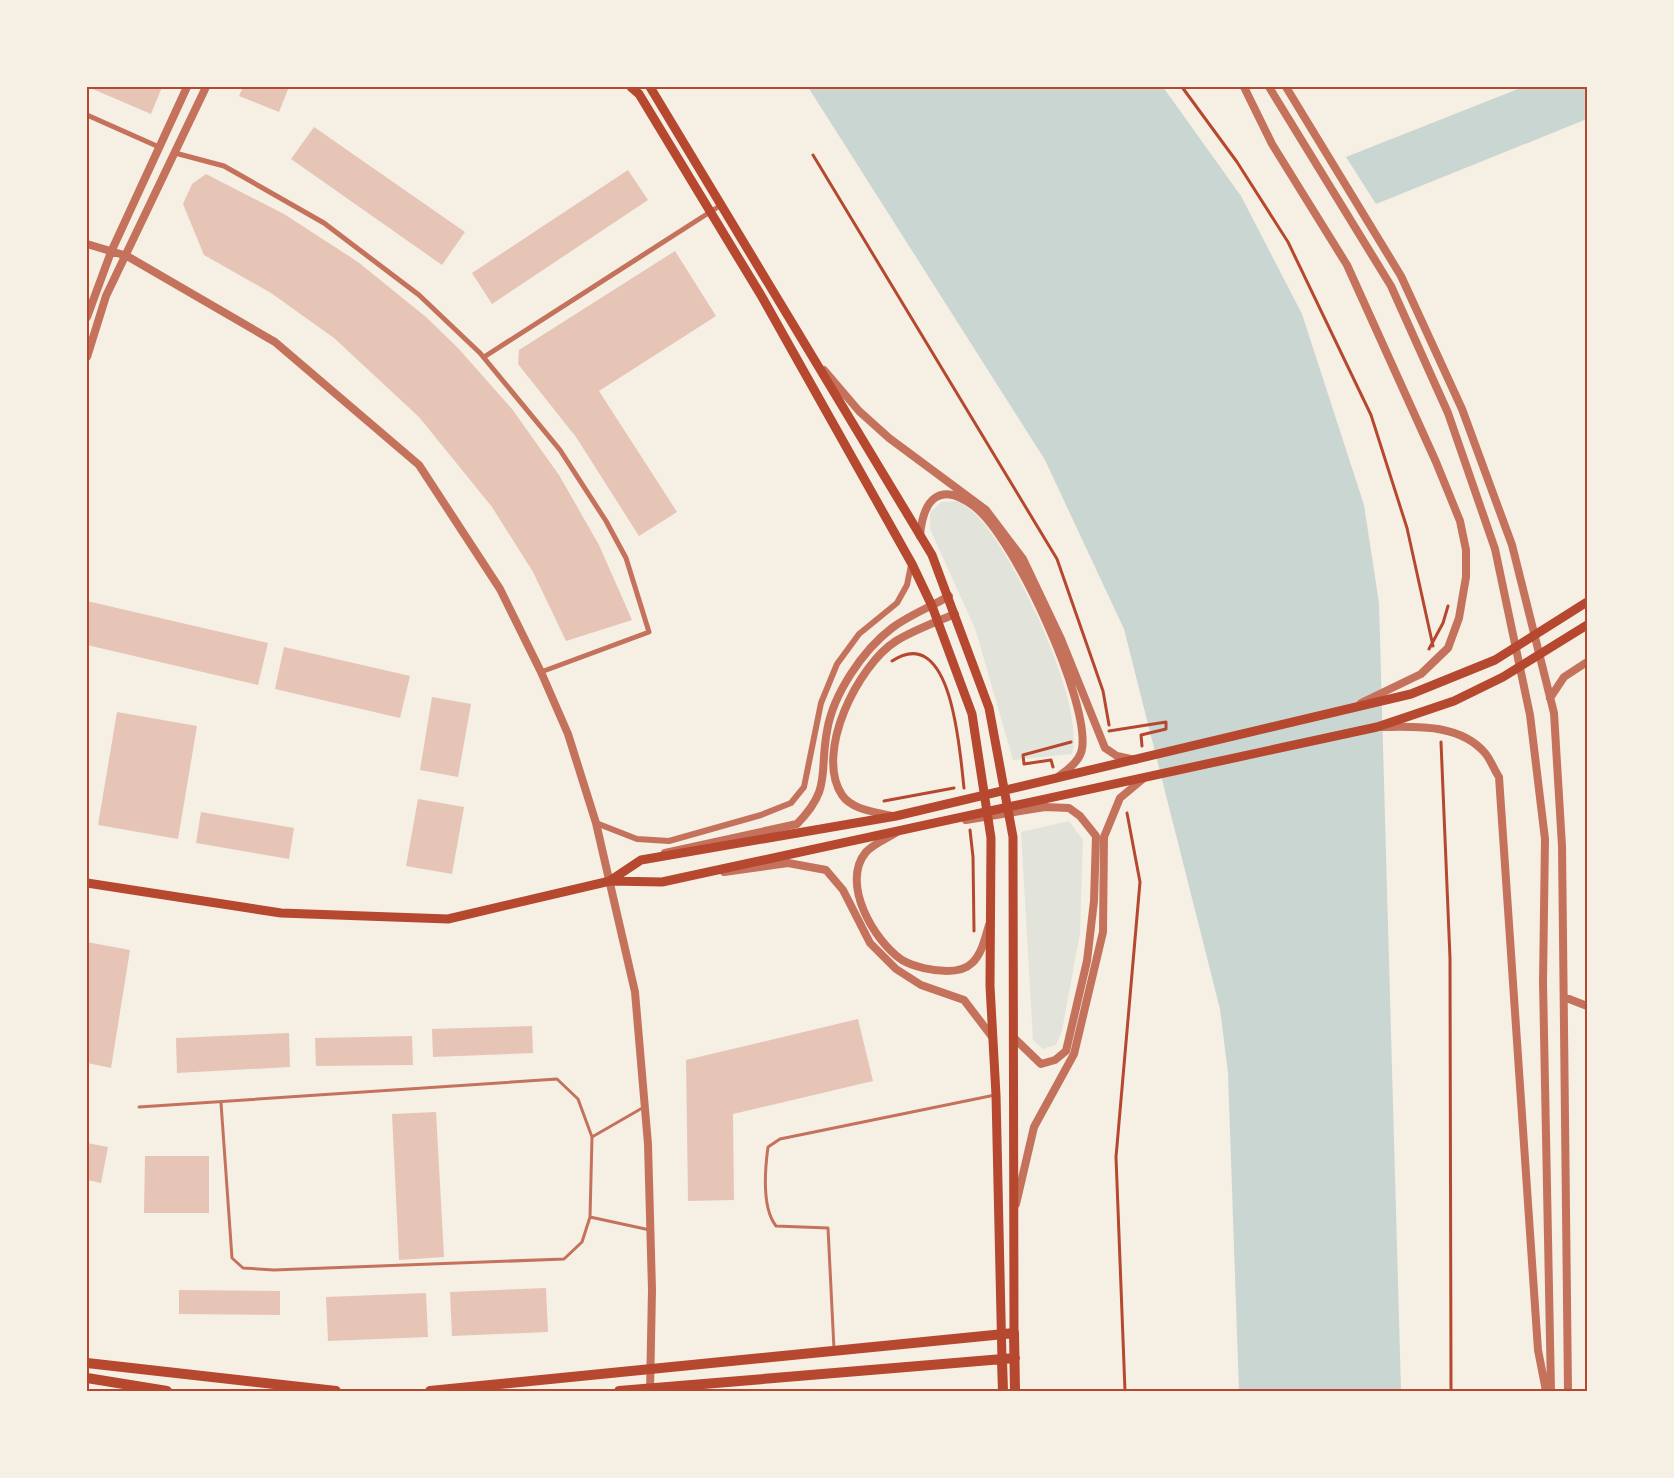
<svg xmlns="http://www.w3.org/2000/svg" width="1674" height="1478" font-family="Cabin,sans-serif">
<style>
.green{fill:#e2e4dc}
.water{fill:#c9d6d2}
.building{fill:#e6c5b7}
.lines{fill:none;stroke-linecap:round;stroke-linejoin:round}
.path{stroke:#b5482f;stroke-width:3}
.service{stroke:#c5725c;stroke-width:3}
.pedestrian{stroke:#c5725c;stroke-width:5}
.minor{stroke:#c5725c;stroke-width:6}
.tertiary{stroke:#c5725c;stroke-width:8}
.secondary{stroke:#b5482f;stroke-width:9}
.trunk{stroke:#b5482f;stroke-width:10}
.neatline{fill:none;stroke:#b5482f;stroke-width:2}
</style>
<rect width="100%" height="100%" fill="#f6efe4"/>
<path class="green" d="M959,501C966,507 974,512 980,519C1015,557 1086,704 1072,754L1013,760L976,631L930,529V513L941,502Z
M1069,821L1083,840L1080,933L1062,1031L1056,1045L1043,1049L1033,1040L1021,832Z"/>
<path class="water" d="M808,87H1163L1241,196L1302,314L1364,505L1379,603L1401,1391H1239L1228,1073L1220,1009L1124,629L1045,460Z
M1523,87H1587V119L1376,204L1346,157Z"/>
<path class="building" d="M88,87H162L151,114Z
M243,87H289L279,112L239,96Z
M314,127L465,232L442,265L291,159Z
M628,170L648,200L492,304L472,273Z
M206,174L284,214L358,262L426,317L458,348L512,409L559,475L599,545L632,620L566,641L533,572L492,507L419,417L334,338L271,293L204,255L183,204L192,184Z
M675,251L716,316L599,391L677,512L639,536L576,437L518,364L519,350Z
M87,601L268,643L258,685L87,645Z
M284,647L410,676L400,718L275,689Z
M432,697L471,704L458,777L420,770Z
M117,712L197,726L178,839L98,825Z
M418,799L464,807L452,874L406,866Z
M201,812L294,828L289,859L196,843Z
M87,942L130,950L111,1068L87,1063Z
M858,1019L873,1081L733,1114L734,1200L688,1201L686,1060Z
M532,1026L533,1053L433,1057L432,1029Z
M289,1033L290,1067L177,1073L176,1038Z
M412,1036L413,1065L316,1066L315,1038Z
M436,1112L444,1257L399,1260L392,1114Z
M87,1143L108,1147L101,1183L87,1180Z
M145,1156H209V1213H144Z
M546,1288L548,1332L452,1336L450,1292Z
M179,1290L280,1291V1315L179,1314Z
M426,1293L428,1337L328,1341L326,1297Z"/>
<g class="lines">
<path class="path" d="M1182,87L1237,162L1288,242L1371,415L1407,528L1433,646
M813,155L1057,559L1103,691L1109,725
M1429,649L1443,623L1448,606
M892,661C953,621 960,755 964,788
M1109,731L1166,722V729L1141,735L1142,746
M1441,742L1450,958L1451,1391
M1053,767L1051,760L1024,764L1023,755L1071,742
M884,801L954,788
M970,830L973,857L974,931
M1125,1391L1116,1157L1140,882L1127,813"/>
<path class="service" d="M221,1103L232,1258L243,1268L274,1270L564,1259L582,1242L590,1217
M139,1107L557,1079L578,1099L592,1137
M644,1107L592,1137L590,1217L650,1230
M834,1349L828,1228L776,1226C762,1208 765,1169 768,1147L780,1139L995,1095"/>
<path class="pedestrian" d="M87,115L159,147
M175,153L224,166L324,223L419,295L480,353L560,450L606,521L626,558L649,632L541,672
M484,357L721,205"/>
<path class="minor" d="M596,823L637,839L669,841L761,815L791,803L804,787L821,703L837,664L859,634L897,603L907,585L911,565"/>
<path class="tertiary" d="M1244,87L1272,144L1347,265L1436,462L1460,521L1466,550V577L1459,618L1448,648L1421,674L1361,703
M1269,87L1391,286L1448,413L1495,549L1530,715L1545,839L1543,982L1551,1391
M1286,87L1401,276L1462,409L1512,545L1554,713L1562,846L1568,1391
M87,244L127,256L275,342L419,465L500,589L541,672L568,734L596,823L635,992L648,1144L652,1290L650,1391
M87,317L111,252L187,87
M87,357L106,296L206,87
M824,370L859,411L889,438L986,510L1023,559L1061,639L1105,748L1117,756L1135,760
M920,536C923,499 940,480 975,507C1014,537 1090,701 1082,749C1080,761 1068,770 1059,776
M1550,698L1564,677L1587,662
M1380,727C1416,727 1459,723 1485,753C1491,760 1494,770 1499,777L1538,1350L1546,1391
M892,816C876,812 852,810 842,795C814,753 858,665 896,641C914,630 936,622 955,614
M966,820L1045,807L1069,808L1080,816L1096,836L1094,901L1087,961L1066,1051L1055,1060L1041,1064L1013,1037
M897,832C888,838 873,844 866,852C840,883 874,941 902,960C914,967 933,971 947,971C956,971 965,970 972,963C982,954 985,938 989,925
M665,853L797,824C832,788 819,774 827,731C833,694 863,650 892,628C909,615 931,607 949,596
M724,872L788,863L826,870L843,890L870,943L896,969L921,985L964,1000L993,1038
M1564,997L1587,1006
M1016,1204L1034,1127L1074,1054L1103,932L1104,837L1120,798L1144,778"/>
<path class="secondary" d="M631,87L639,94L762,297L912,564L932,606L972,714L991,838L990,986L996,1095L1002,1361
M650,87L932,555L989,708L1013,837L1014,1333
M611,880L641,860L896,816L1411,694L1495,660L1587,602
M87,883L281,913L448,919L610,881L662,882L1377,727L1454,701L1503,677L1587,625"/>
<path class="trunk" d="M1002,1361L1003,1391
M87,1363L336,1391
M87,1378L167,1391
M430,1391L1014,1333L1015,1391
M619,1391L1015,1358"/>
</g>
<rect width="1674" height="1478" fill="none" stroke="#f6efe4" stroke-width="177"/>
<rect x="88" y="88" width="1498" height="1302" class="neatline"/>
</svg>
